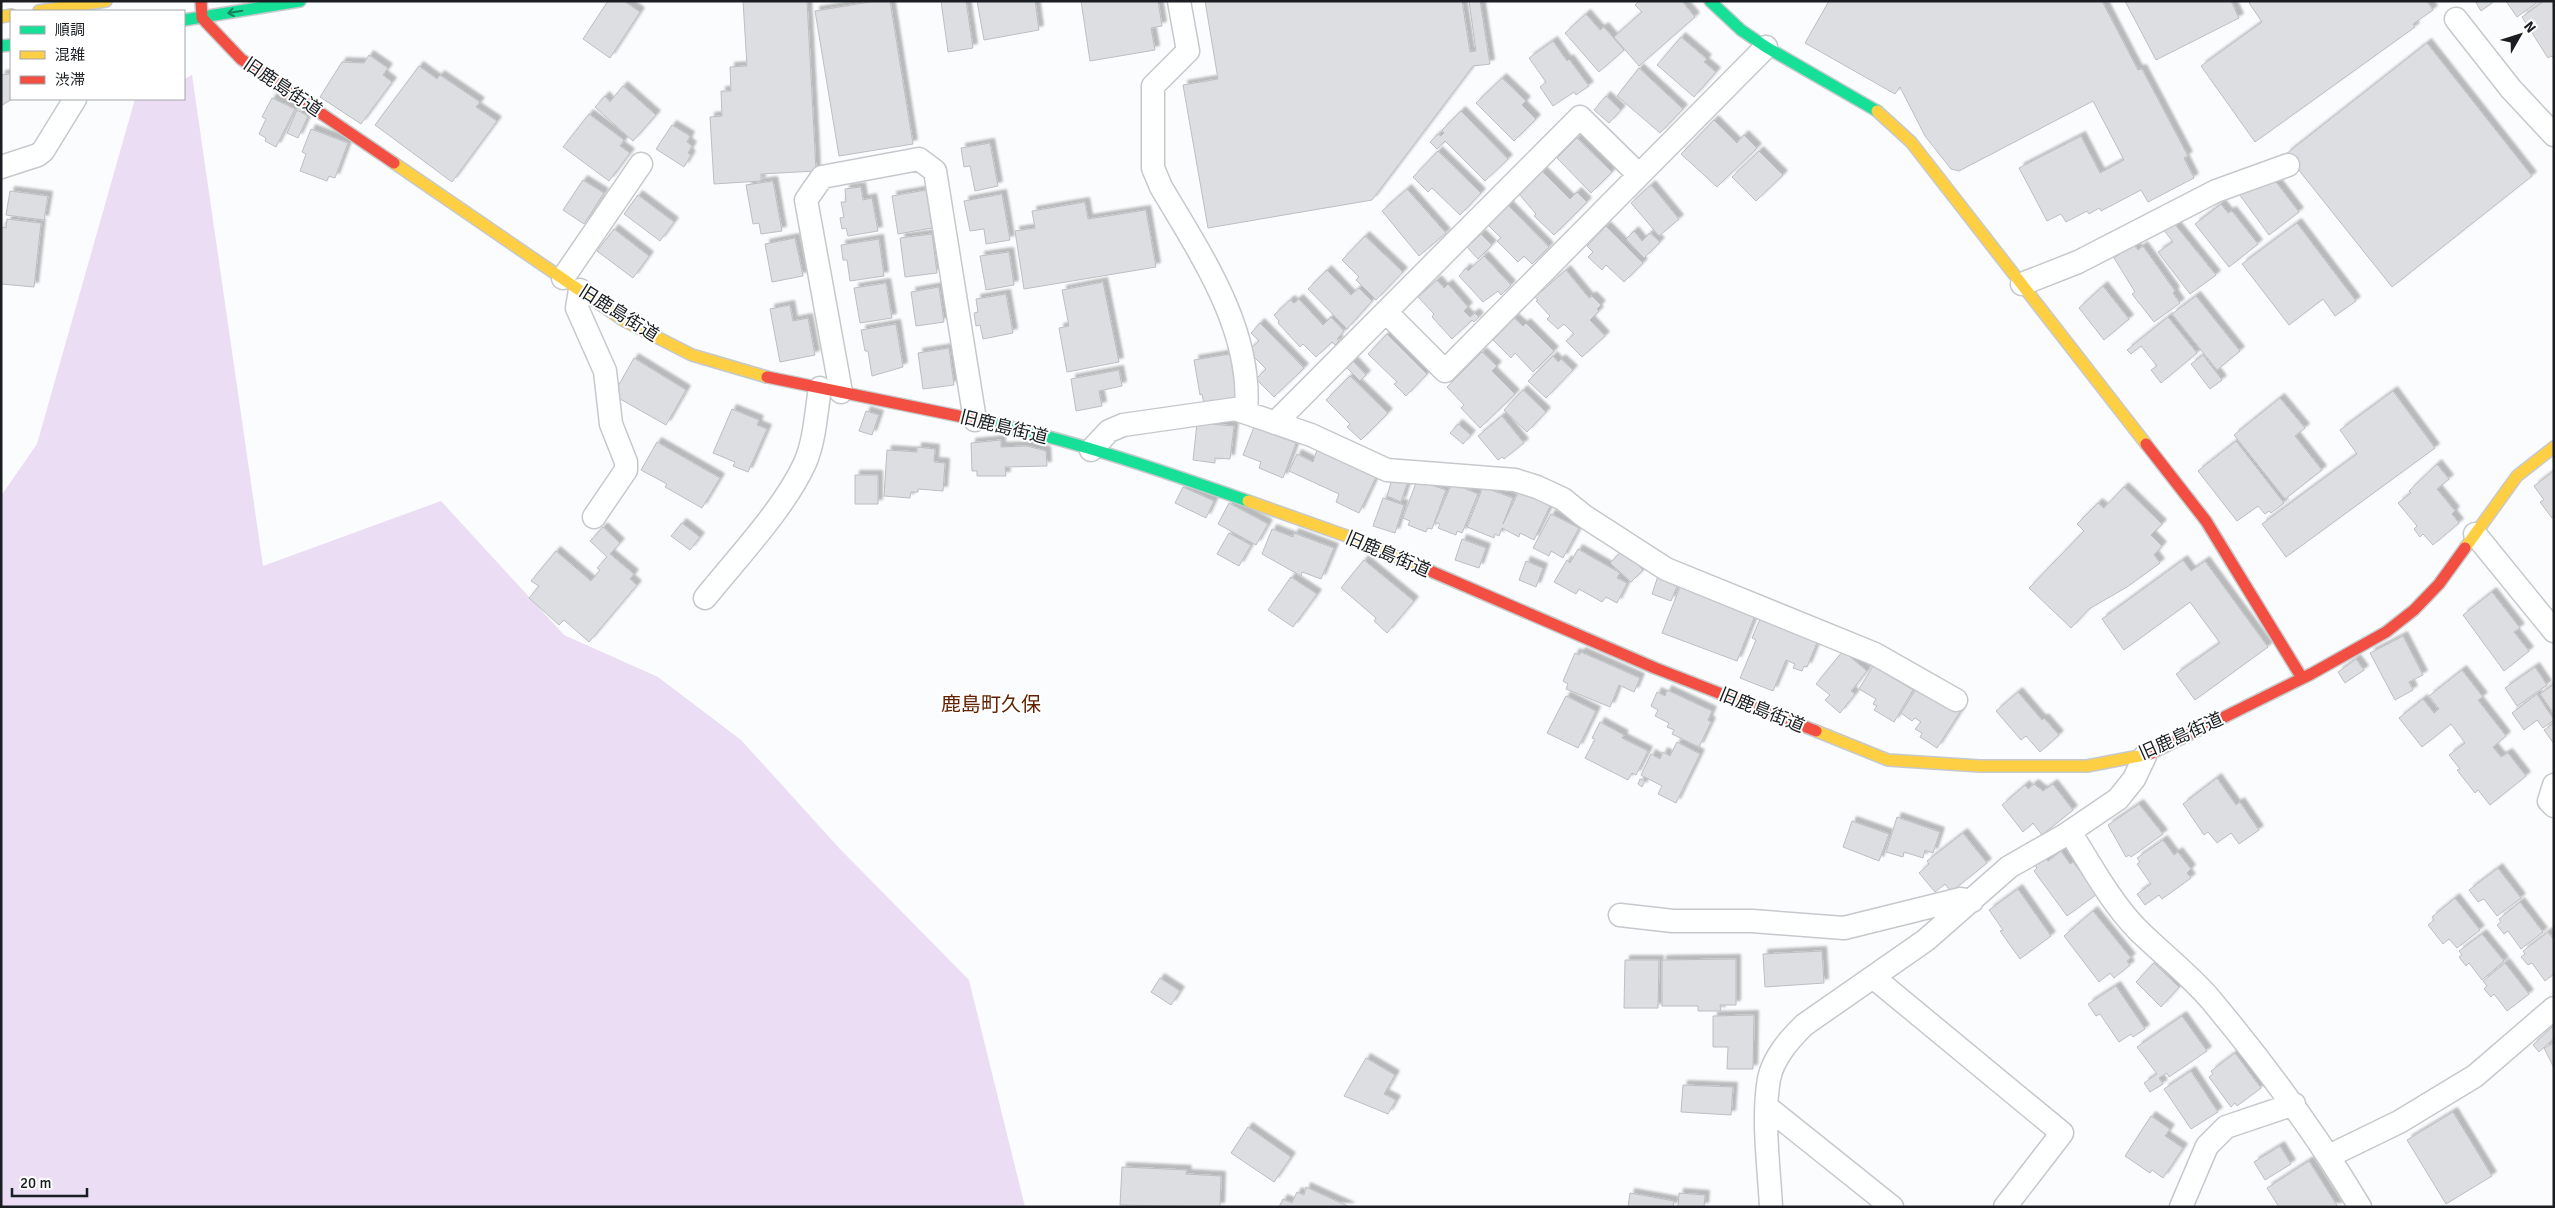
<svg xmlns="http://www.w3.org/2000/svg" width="2555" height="1208" font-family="Signika,'Noto Sans JP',sans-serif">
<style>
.green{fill:#ebddf4}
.building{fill:#dddee2;stroke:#bdbec2;filter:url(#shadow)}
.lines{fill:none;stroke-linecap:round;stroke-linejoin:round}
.street-casing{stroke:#c6c9cc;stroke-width:25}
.fast-casing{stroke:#c6c9cc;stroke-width:14}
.slow-casing{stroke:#c6c9cc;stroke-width:14}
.jam-casing{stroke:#c6c9cc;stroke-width:14}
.street{stroke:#feffff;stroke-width:22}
.fast{stroke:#16e098;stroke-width:11}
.slow{stroke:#ffcf43;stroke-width:11}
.jam{stroke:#f24e42;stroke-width:11}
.oneway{stroke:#187f5d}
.labels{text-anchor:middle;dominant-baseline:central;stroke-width:4;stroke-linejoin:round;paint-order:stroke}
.street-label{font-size:18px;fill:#1a1e22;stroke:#fff}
.quarter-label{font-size:20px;fill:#612200;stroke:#fff}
</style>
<defs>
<filter id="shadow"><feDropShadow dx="4.5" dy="-4.5" stdDeviation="1" flood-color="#0004"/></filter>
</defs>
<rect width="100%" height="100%" fill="#fafcfd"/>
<path class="green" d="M192,75L263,566L441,501L564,635L658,677L741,740L840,849L969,980L1025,1207H1V496L37,444L135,99H184V79Z"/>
<path class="building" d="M608,1H624L640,12L610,58L583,39Z
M743,1H807L816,171L761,174V181L714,184L710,117L722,116L721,91H731L730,67L747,66Z
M876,1H890L913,144L839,156L815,11Z
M941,1H966L973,48L948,52Z
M977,1H1035L1039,30L984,40Z
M1081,1H1158L1162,26L1151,28L1155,50L1090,61Z
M1205,1H1462L1470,52L1476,51L1469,1H1480L1490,64L1473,66L1372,200L1208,228L1183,85L1218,79Z
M1639,1H1682L1695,17L1639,66L1614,37L1642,12L1635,5Z
M1829,1H2102L2138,70L2142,69L2188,156L2184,158L2194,178L2148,202L2141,190L2101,211L2099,208L2089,214L2087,211L2066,222L2061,214L2047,221L2019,168L2081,136L2100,173L2124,160L2093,101L1959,171L1951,169L1925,136L1900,87L1895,94L1805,43Z
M2125,1H2231L2239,18L2156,60Z
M2251,1H2427L2433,10L2413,24L2415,27L2255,142L2201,66L2262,22L2249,3Z
M2475,1H2491L2492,3L2481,11Z
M2506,1H2539L2517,17Z
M2544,1H2554L2553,58L2551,56L2548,58L2522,17Z
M1586,14L1600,30L1604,27L1624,50L1599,72L1565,33Z
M1681,37L1707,59L1704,62L1716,72L1694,97L1657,65Z
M1553,41L1567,61L1569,59L1589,86L1576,95L1574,92L1553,106L1540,87L1546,82L1529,58Z
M2427,43L2532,176L2392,287L2286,154Z
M369,55L388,68L383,75L392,82L361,124L320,97L342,62L364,63Z
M419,66L437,79L440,75L480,102L476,107L497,121L452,182L375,125Z
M1639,68L1683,109L1660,133L1617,96Z
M11,74L12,99L1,106V75Z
M1502,78L1526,101L1522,105L1536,119L1514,141L1476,103Z
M623,86L656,115L633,141L595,107L605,96L610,102Z
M1606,96L1621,110L1609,123L1594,110Z
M272,98L295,109L276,147L265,141L266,138L259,134L266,119L262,117Z
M297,110L308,116L298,138L287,133Z
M1461,111L1508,159L1485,181L1445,141L1437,149L1430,142L1438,134L1441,136L1444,133L1442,130Z
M589,114L624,140L620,146L630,153L609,181L563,147Z
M1714,120L1737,143L1744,135L1757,148L1717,187L1681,154Z
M672,125L690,136L687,142L692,146L688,153L691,155L684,167L656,149Z
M311,129L348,143L335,178L329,176L327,181L300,171L306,154L302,152Z
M1577,138L1612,172L1591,193L1557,158Z
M990,143L998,186L975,191L970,166L964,167L961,148Z
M1438,151L1481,193L1460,215L1432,188L1428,192L1413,177Z
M1759,151L1783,175L1756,201L1732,177Z
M1542,171L1570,199L1577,192L1587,202L1554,235L1534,216L1536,214L1519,194Z
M2270,174L2299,212L2269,235L2239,194Z
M583,180L604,193L584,224L563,210Z
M773,181L782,231L761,234L759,223L753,224L746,185Z
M1651,185L1679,219L1659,236L1631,203Z
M861,187L863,200L872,198L878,231L848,236L846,228L842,229L840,218L844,217L841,202H846L845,189Z
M1407,189L1446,233L1419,256L1382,211Z
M926,190L932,228L898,234L892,196Z
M10,191L48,196L44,220L6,215Z
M1002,194L1010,240L986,244L984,229L970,231L964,201Z
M638,195L674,222L660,241L624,214Z
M1085,202L1088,219L1146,210L1156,267L1024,289L1015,231L1035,228L1032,211Z
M2221,204L2228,213L2232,211L2258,244L2229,267L2195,224Z
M1508,205L1549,247L1532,264L1524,256L1518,262L1497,241L1501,238L1488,225Z
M7,219L41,223L34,287L1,284V227L6,228Z
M2173,222L2216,275L2190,294L2158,252L2173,242L2163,229Z
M2297,223L2356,301L2335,316L2323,299L2289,325L2242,264Z
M1606,226L1643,263L1624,282L1606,265L1602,270L1588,257L1593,252L1587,246Z
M614,229L649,256L633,278L597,251Z
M1634,231L1642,241L1650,233L1660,242L1644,258L1626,239Z
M932,234L937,273L905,277L900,238Z
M1481,234L1492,245L1478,259L1467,247Z
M1365,236L1403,272L1376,300L1356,280L1359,277L1342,260Z
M795,238L803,276L772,282L765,244Z
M879,239L884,276L850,281L847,260H843L841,245Z
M2133,244L2138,250L2143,246L2175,291L2173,293L2180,303L2154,322L2132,294L2135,292L2114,258Z
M1009,252L1014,285L986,290L980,256Z
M1484,256L1511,285L1501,295L1498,291L1483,302L1459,276L1466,268L1468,271Z
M1327,270L1351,295L1359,288L1372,301L1347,329L1308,289Z
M1566,270L1589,298L1592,296L1601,305L1597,309L1599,311L1590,320L1605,336L1582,357L1566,341L1574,334L1564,324L1558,329L1547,319L1550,316L1536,301L1538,300L1535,297Z
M1437,280L1444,288L1448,284L1468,307L1464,311L1470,317L1475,313L1479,317L1474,322L1472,320L1452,339L1432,317L1434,314L1418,297Z
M1103,282L1119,362L1067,372L1059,328L1069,326L1062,290Z
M886,283L892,318L860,323L854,288Z
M2103,286L2129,319L2104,340L2079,308Z
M939,287L944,322L916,326L911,292Z
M1006,294L1013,333L983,339L980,325L976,326L974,313L978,312L976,299Z
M2196,296L2240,351L2217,370L2172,314Z
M1299,299L1323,325L1331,317L1344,331L1337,339L1339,341L1335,345L1332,342L1316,357L1303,344L1300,347L1278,323L1279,321L1274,315L1290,300L1294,303Z
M790,305L793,321L808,318L815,355L780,362L770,309Z
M2168,317L2197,353L2161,383L2151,370L2157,366L2141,346L2131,354L2127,350Z
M1514,318L1523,326L1526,323L1554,351L1533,372L1515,353L1511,358L1493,340Z
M1260,323L1304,368L1274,397L1256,379L1266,369L1248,351L1259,341L1251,333Z
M896,324L903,367L872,376L868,351H865L861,330Z
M1387,334L1427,374L1406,396L1394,384L1397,382L1368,354Z
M949,348L954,385L923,389L918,353Z
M1482,352L1497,366L1492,371L1515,394L1480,428L1461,408L1464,405L1447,387Z
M1230,354L1237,398L1204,404L1202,394L1200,395L1194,360Z
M2203,355L2222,380L2210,389L2191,364Z
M1553,356L1558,362L1561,359L1573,370L1546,398L1528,381Z
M634,358L686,390L666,425L613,395Z
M1353,361L1366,375L1360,381L1346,367Z
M1119,370L1122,386L1099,391L1102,406L1076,411L1071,379Z
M1350,376L1388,413L1361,440L1347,427L1350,424L1326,400Z
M1523,390L1546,412L1527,432L1504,410Z
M2393,391L2435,448L2286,557L2262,524L2357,454L2340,430Z
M2280,398L2305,428L2295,436L2322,470L2285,499L2234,435Z
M732,409L759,420L757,425L767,429L748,472L733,466L735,462L713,453Z
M866,411L879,415L872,435L859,431Z
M1502,416L1524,443L1504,459L1502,457L1498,460L1478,436Z
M1197,423L1234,426L1230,459L1215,458V463L1193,460Z
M1458,424L1471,435L1463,444L1450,433Z
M1254,427L1296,443L1283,478L1259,468L1261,462L1243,455Z
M1001,440V447L1027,446L1046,451L1047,466L1005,467L1006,476H977V471H972L971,443Z
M2236,441L2284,503L2271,513L2269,511L2265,514L2258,506L2237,521L2198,471Z
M657,442L720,478L702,508L665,487L667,484L641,470Z
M917,447L935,449L934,462L945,463L943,491L918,489V492H911L910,498L884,496L887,450L917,452Z
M1317,450L1376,477L1359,513L1336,502L1339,494L1289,471L1297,454L1313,462Z
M2437,464L2449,479L2437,489L2455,511L2452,514L2459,523L2433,545L2423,534L2420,537L2414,529L2417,526L2398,503L2411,493L2409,491Z
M2554,471V517L2552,518L2540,502L2544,500L2534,486Z
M855,475H878V504H855Z
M1393,476L1408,481L1401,502L1387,496Z
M1417,480L1446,490L1432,529L1428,528L1426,532L1408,525L1410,521L1403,518Z
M1452,483L1478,494L1462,533L1457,531L1456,535L1438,528L1440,524L1435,522Z
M1183,487L1214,501L1206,518L1175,503Z
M1483,487L1513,498L1503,524L1520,489L1551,504L1534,540L1520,533L1519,537L1502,528L1499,536L1495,534L1494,538L1467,527Z
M2124,487L2162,524L2151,535L2162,546L2154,555L2160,563L2127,587L2089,609L2071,628L2029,588L2084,531L2077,524L2098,503L2104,508Z
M1383,498L1404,505L1395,533L1373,526Z
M1229,503L1268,524L1256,545L1218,524Z
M1551,514L1579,528L1563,558L1551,551L1549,556L1533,548Z
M682,523L700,537L690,550L671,536Z
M603,527L620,543L610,554L634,574L630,579L637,585L589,642L564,620L559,625L529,598L539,586L531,581L556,551L591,581L600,570L597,568L607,557L590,541Z
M1272,529L1293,537L1294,533L1334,548L1321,579L1302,572L1301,576L1262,554Z
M1229,533L1251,545L1239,566L1217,554Z
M1462,539L1486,548L1479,568L1455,560Z
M1578,549L1620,573L1617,578L1627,583L1617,603L1606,597L1602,602L1579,589L1576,594L1554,582L1567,560L1570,563Z
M1623,550L1643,570L1631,582L1610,563Z
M1364,560L1414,601L1387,633L1374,621L1376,618L1341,588Z
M2183,560L2191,571L2205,561L2268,647L2195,700L2176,674L2220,643L2190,602L2124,650L2102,619Z
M1526,561L1543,568L1536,587L1519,580Z
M1658,576L1678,584L1671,601L1652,594Z
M1291,577L1317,594L1293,627L1268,610Z
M1681,584L1756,613L1737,661L1662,633Z
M2492,592L2520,628L2514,632L2529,651L2504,671L2463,615Z
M1761,617L1818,640L1807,667L1804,666L1802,671L1793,668L1795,664L1786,660L1773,691L1740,678L1756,640L1752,638Z
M2403,636L2423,675L2409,682L2413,690L2395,700L2370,653Z
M1843,651L1867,671L1851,691L1855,694L1840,713L1825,700L1830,695L1816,684Z
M1581,652L1640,678L1634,692L1619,685L1610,707L1566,689L1568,684L1563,681L1575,653L1579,655Z
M2356,659L2364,670L2345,683L2338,672Z
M1873,666L1913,690L1894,722L1874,710L1877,706L1873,704L1876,699L1859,689Z
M2535,667L2547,685L2517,706L2505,688Z
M2462,670L2483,697L2478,700L2506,736L2493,747L2501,757L2508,753L2526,776L2490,805L2478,790L2475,793L2457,770L2460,769L2449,755L2465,743L2451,724L2422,747L2399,718L2423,699L2434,713L2439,709L2429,696Z
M2554,684V714L2540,694Z
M1916,689L1933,700L1936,696L1960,712L1937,748L1920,737L1922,733L1915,729L1921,722L1915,718L1912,721L1901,713Z
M1667,690L1712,711L1708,720L1711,722L1699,747L1672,734L1674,730L1667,727L1669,723L1655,716L1658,710L1651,706L1657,692L1665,696Z
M2018,692L2042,720L2044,718L2059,735L2040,752L2026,736L2021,740L1996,711Z
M2537,694L2554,720L2543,728L2537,720L2524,730L2512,713Z
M1566,696L1596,711L1578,748L1547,733Z
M1600,722L1624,735L1622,738L1648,751L1636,775L1632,773L1628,780L1585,758L1595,739L1592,738Z
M2554,723V744L2544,730Z
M1677,742L1700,754L1676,803L1658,794L1662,786L1641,775L1651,754L1660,759L1663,752L1670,756Z
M2217,778L2236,805L2240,802L2259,830L2239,844L2231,833L2217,843L2208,832L2204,835L2183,804Z
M1640,779L1645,781L1642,787L1638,784Z
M2034,784L2043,791L2053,784L2073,810L2042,835L2033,823L2023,832L2002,805L2025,785L2028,789Z
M2139,804L2163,834L2131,857L2129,855L2126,857L2108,825Z
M1897,817L1940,832L1933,853L1925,850L1923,858L1904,852L1903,857L1886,852Z
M1852,821L1889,834L1879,861L1843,847Z
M1963,833L1987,863L1951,892L1945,884L1935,892L1919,873L1929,864L1927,861Z
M2163,840L2174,855L2178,852L2191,869L2187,873L2191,878L2162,899L2159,895L2145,905L2137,894L2151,884L2137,864L2140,862L2137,858Z
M2061,851L2070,864L2073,862L2097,894L2067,916L2034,871L2037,868L2035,865L2045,857L2048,861Z
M2498,868L2521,898L2497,916L2484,899L2478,902L2469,890Z
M2018,889L2051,936L2020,959L2000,931L2003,930L1989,910Z
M2455,898L2480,930L2457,948L2449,939L2443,944L2428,925L2434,920L2432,917Z
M2520,902L2543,932L2521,949L2508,931L2504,934L2497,925L2501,922L2499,919Z
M2093,911L2131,958L2127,961L2130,965L2114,978L2110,973L2099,982L2064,936Z
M2548,932L2554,940V974L2545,981L2532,963L2528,965L2521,957L2525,954L2523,951Z
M2482,934L2504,961L2482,980L2469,963L2466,966L2459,957L2462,955L2459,951Z
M1822,951L1824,983L1765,987L1763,954Z
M1736,959V1005H1720L1721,1011H1698V1006H1662V960Z
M1625,960H1659L1658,1008H1624Z
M2154,963L2179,987L2161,1007L2136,982Z
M2505,963L2529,994L2507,1011L2494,994L2491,997L2484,989L2487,986L2483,981Z
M1160,978L1180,991L1171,1005L1151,992Z
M2116,986L2145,1029L2133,1037L2131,1034L2119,1042L2100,1014L2096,1016L2088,1004Z
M1754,1015L1753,1069H1727L1728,1047H1713V1016Z
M2182,1016L2207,1051L2169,1077L2167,1073L2159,1078L2163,1084L2150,1092L2144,1083L2157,1074L2137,1047Z
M2554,1025V1038L2539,1052L2533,1045Z
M2554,1043V1068L2544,1048Z
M2235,1053L2261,1088L2237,1106L2235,1103L2231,1107L2209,1077L2213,1074L2211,1071Z
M1366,1058L1395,1075L1384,1094L1396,1100L1388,1114L1344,1096Z
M2191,1071L2218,1112L2191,1129L2164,1089Z
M1683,1085L1733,1087L1731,1115L1681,1112Z
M2453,1112L2492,1176L2446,1204L2407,1140Z
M2151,1116L2170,1129L2165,1136L2183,1148L2163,1178L2152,1170L2150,1173L2125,1156Z
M1248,1127L1291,1157L1274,1182L1231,1153Z
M2280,1146L2291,1164L2265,1180L2254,1162Z
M2309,1161L2338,1207H2279L2267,1188Z
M1122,1167L1187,1170L1186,1174L1221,1176L1220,1207L1120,1205Z
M1306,1187L1350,1207H1279L1283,1199L1292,1203L1297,1192L1304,1195Z
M1630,1193L1674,1201L1673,1207H1628Z
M1679,1193L1705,1195L1704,1207H1678Z"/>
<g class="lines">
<g class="street-casing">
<path id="street" d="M1179,1L1188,51L1153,86V168L1161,187C1201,255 1253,330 1246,412
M2456,19L2511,89L2554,135
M1,167L38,155L43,151L75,99
M563,278L641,164
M2022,284L2078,262L2216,191L2288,165
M580,290L577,308L605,371L611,424L626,462V470L594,517
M1386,312L1445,371L1766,47
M841,392L806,200L822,177L919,159L935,171L975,420
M1275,423L1580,117L1639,175
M1091,450L1109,431L1123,425L1235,409L1311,435L1387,470L1515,480L1537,487L1563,499L1584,516L1666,569L1875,654L1956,700
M2475,534L2554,631
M705,598C737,558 784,509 805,463C815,440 816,412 820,388
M2554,785L2549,801L2554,806
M2070,832C2091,865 2110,901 2137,929C2161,953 2189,974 2211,1000C2266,1066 2316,1133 2360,1207
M1620,915L1673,921H1752L1844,928L1961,899L1972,901
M1873,977L2062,1133L2005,1207
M1767,1107L1892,1207
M2329,1156L2399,1122L2475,1076L2554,1008
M1771,1207C1769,1167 1762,1118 1769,1079C1773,1058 1789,1040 1804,1025L1926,940L2009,867L2065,835L2118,799L2134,779L2145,756
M2181,1207L2207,1146L2226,1127L2294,1104"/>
</g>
<g class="fast-casing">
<path id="fast" d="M1710,1L1741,30L1766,47L1877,111
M184,20L300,1
M1,46L11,45
M978,420C1070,439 1160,470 1248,501"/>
</g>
<g class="slow-casing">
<path id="slow" d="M39,11L106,1
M1,17L11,15
M1877,111L1911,142L2146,444
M394,163L623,320L692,355L767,377
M1248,501L1355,539L1428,570
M2465,548L2517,476L2554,447
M1816,731L1888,760L1980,766H2087L2150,754"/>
</g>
<g class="jam-casing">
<path id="jam" d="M201,1L202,18L241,59L394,163
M767,377L978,420
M2146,444L2206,521L2302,678
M1428,570L1655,668L1816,731
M2150,754L2311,674L2386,632L2414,610L2439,584L2465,548"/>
</g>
<use href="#street" class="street"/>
<use href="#fast" class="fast"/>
<use href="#slow" class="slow"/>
<use href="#jam" class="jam"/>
</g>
<defs><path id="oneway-shaft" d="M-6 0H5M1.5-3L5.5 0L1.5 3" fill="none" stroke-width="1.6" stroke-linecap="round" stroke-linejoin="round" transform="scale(1.25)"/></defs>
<use class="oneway" href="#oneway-shaft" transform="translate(235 12) rotate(170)"/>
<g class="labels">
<g class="street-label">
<text transform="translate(283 87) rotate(34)">旧鹿島街道</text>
<text transform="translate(619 313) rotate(32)">旧鹿島街道</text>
<text transform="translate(1004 427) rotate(14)">旧鹿島街道</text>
<text transform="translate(1388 554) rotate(23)">旧鹿島街道</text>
<text transform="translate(1762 710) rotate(22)">旧鹿島街道</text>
<text transform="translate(2181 736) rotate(-24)">旧鹿島街道</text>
</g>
<g class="quarter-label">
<text x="991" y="704">鹿島町久保</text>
</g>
</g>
<rect width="2555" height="1208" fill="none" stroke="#1a1e22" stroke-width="5"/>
<rect x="10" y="10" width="175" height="90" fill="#ffffff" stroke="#a3a5a7"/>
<rect x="20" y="26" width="25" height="8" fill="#16e098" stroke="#a3a5a7"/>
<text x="55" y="35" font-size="15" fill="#1a1e22">順調</text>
<rect x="20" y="51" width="25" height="8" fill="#ffcf43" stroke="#a3a5a7"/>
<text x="55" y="60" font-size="15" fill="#1a1e22">混雑</text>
<rect x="20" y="76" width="25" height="8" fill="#f24e42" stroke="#a3a5a7"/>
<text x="55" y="85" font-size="15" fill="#1a1e22">渋滞</text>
<g transform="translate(2520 35) rotate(51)" stroke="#ffffff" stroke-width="4" paint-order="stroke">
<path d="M0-4L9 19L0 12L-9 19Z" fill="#1a1e22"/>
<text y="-8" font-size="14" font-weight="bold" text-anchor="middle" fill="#1a1e22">N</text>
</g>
<path d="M12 1188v8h75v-8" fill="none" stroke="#1a1e22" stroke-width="2.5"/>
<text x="20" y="1188" font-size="15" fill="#1a1e22" stroke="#ffffff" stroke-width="4" paint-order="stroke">20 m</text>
</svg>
